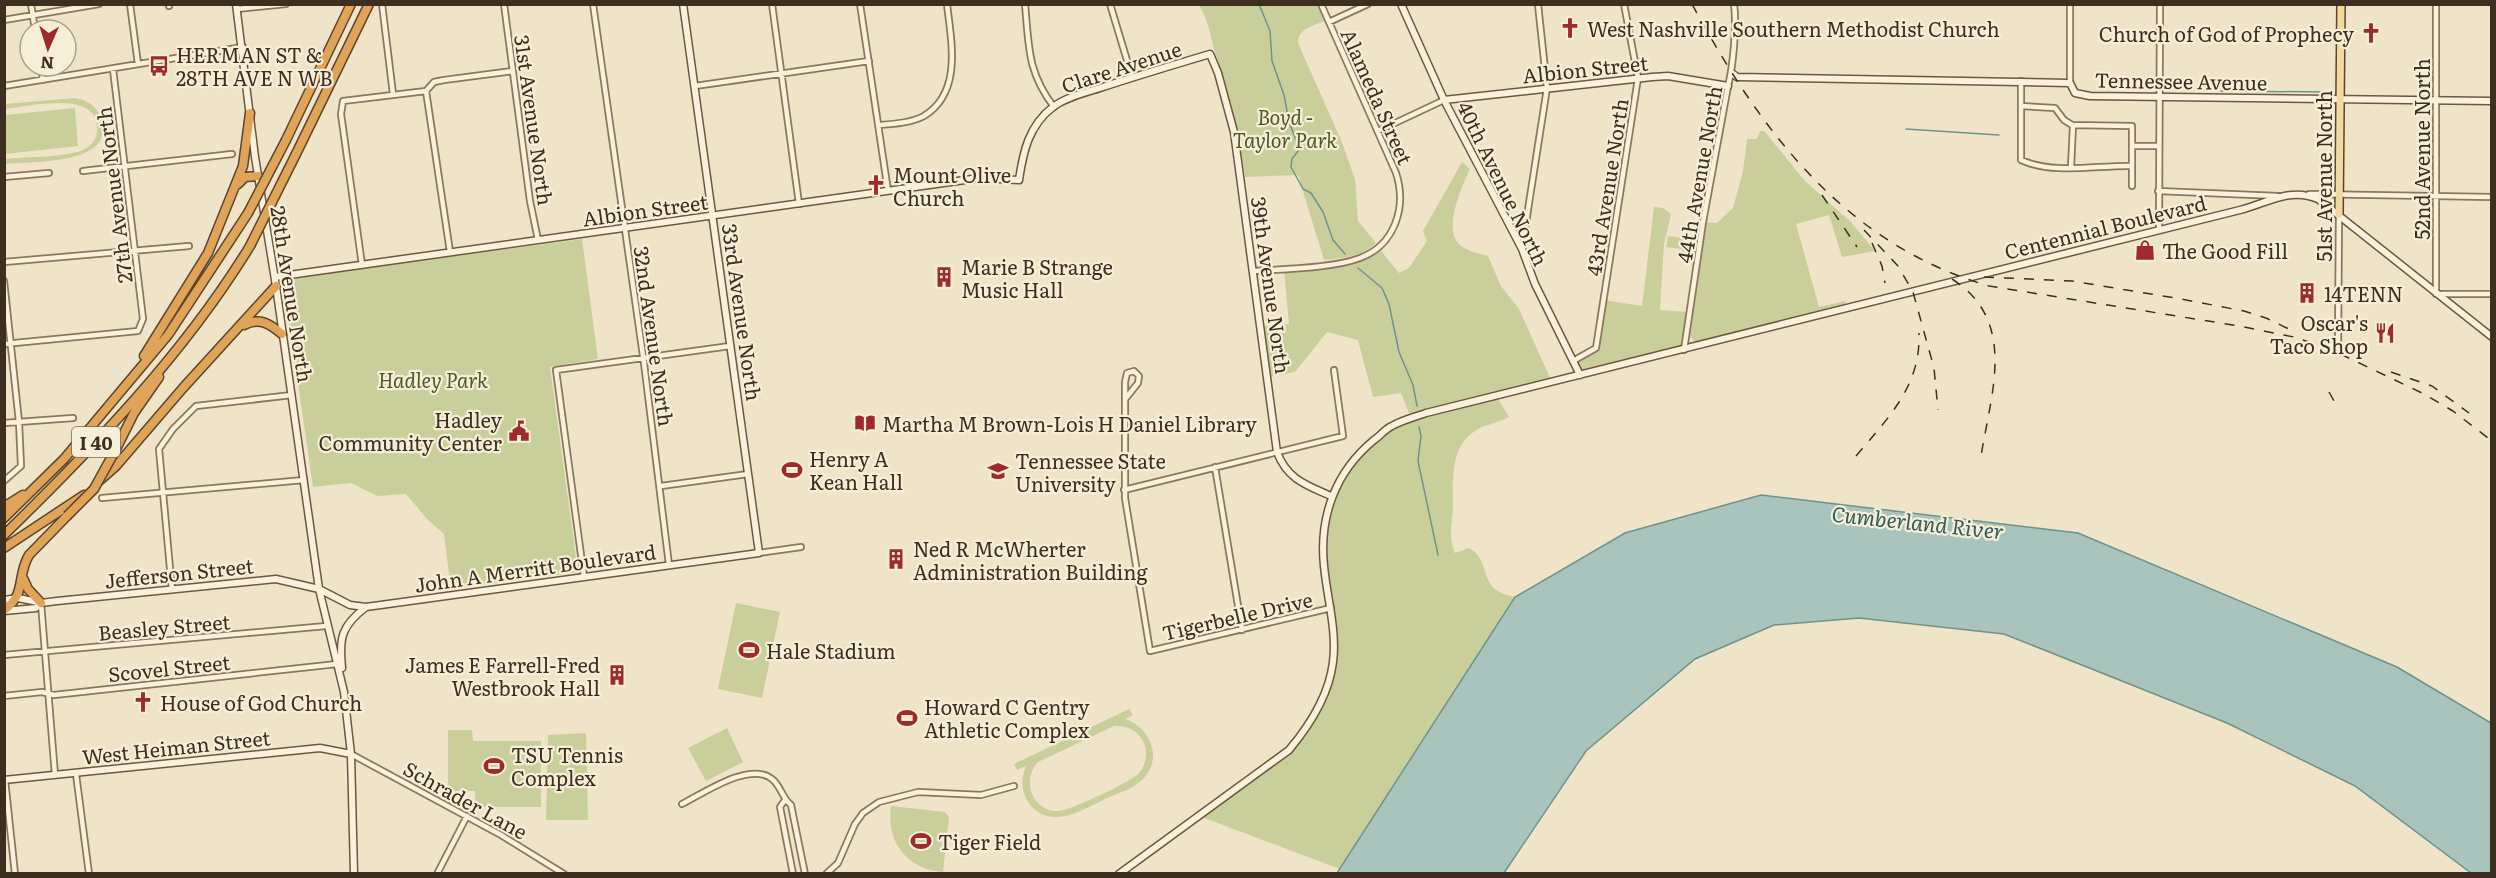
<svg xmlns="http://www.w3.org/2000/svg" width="2496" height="878" font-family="Literata,serif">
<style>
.green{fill:#c9cf9b;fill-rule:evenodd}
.water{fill:#a9c4bc;stroke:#6f938a;stroke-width:1.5}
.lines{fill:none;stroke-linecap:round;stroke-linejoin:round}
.stream{stroke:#6f938a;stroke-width:1.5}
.street-casing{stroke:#8d765c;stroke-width:8}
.secondary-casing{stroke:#6f573f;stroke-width:9}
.primary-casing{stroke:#5b4430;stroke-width:10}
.highway-casing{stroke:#5b4430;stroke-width:11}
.street{stroke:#faf1dc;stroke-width:4.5}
.secondary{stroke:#faf1dc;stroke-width:6}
.primary{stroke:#f3d9a0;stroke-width:7}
.highway{stroke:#e0a458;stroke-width:8}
.rail{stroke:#3d2e20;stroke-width:1.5;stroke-dasharray:10 10;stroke-linecap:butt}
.highway-bridge-casing{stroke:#5b4430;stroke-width:11;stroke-linecap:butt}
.highway-bridge{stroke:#e0a458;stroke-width:8}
.labels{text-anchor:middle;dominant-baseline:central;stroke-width:4.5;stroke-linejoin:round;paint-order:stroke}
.shield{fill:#f7eed8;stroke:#756857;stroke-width:1.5}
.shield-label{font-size:18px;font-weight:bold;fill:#3d2e20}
.poi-label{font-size:20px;fill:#3d2e20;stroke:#f7eed8;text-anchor:start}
.street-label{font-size:20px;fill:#3d2e20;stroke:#f7eed8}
.park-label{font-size:20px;font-style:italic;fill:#4d5a26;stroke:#f7eed8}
.water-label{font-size:21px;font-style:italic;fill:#2f5d5a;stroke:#f7eed8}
</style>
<rect width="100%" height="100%" fill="#f0e4c8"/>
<path class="green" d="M1199,5H1318L1325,21C1313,26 1298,28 1298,43L1341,140L1355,179L1358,221L1376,243C1361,257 1344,258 1324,260L1298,175L1245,177C1239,134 1227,95 1215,53C1210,34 1209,22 1199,5Z
M75,98C86,100 96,105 100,116C121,166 31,161 5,164V159C23,157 68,157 83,150C92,146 98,137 97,128C97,89 28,107 5,109V104Z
M75,108L78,146L5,154V115Z
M1760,131H1764L1805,181L1851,222L1875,251L1842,257L1829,215L1796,224L1819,307L1845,301L1847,309L1701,343L1694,341L1687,333L1684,350L1580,375L1573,361L1596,348L1603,300L1642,306L1654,207L1663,208L1671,214L1664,244L1660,310L1690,312L1703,222L1717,223L1733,208L1743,171L1747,139H1757Z
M1462,162L1470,169C1462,186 1444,226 1458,243C1464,251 1479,253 1488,256L1501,286L1519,309L1552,382L1497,397L1509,417C1497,424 1482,424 1471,434C1450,451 1453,483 1453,507C1452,524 1448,537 1455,553L1469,548C1494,562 1475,590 1515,597L1340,869L1199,816L1289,750L1311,724L1333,663L1323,543L1331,496L1361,451L1391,426L1411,418L1401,393L1373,397L1358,340L1327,332L1295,372L1268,377L1261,326L1289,324L1284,269L1345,262L1378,247L1399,273L1409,268L1427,241L1423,231Z
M1668,236L1689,239L1690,236L1697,237L1694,259L1681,258L1682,249L1666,247Z
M582,239L598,359L550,367L578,572L451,589L444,534L427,519L406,494L377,496L351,483L313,487L283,279Z
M736,603L780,612L762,698L718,689Z
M1129,709L1133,715L1125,719C1150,727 1163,757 1144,778C1135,788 1119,793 1107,798C1083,810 1049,832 1028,802C1021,791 1021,778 1026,766L1017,770L1014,764ZM1114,726C1127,725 1139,731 1144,743C1148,753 1146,765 1139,773C1131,782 1071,810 1059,811C1032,812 1021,780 1038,762Z
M727,728L743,762L706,781L688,748Z
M448,730H472L473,741H541V807H475V791H448Z
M586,733L588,820H546L548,735Z
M891,806L945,812L949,817L943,872C906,869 886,841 891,806Z"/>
<path class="water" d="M1761,495L2078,533L2397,667L2491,723V873H2471L2355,786L2227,723L2004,634L1859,618L1774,625L1695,659L1586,751L1504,873H1337L1515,597L1625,533Z"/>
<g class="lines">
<path class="stream" d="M1259,4L1270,31L1272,61L1284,95L1289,122L1298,145V151L1292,159L1291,167L1303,189L1311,193L1323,212L1333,240L1345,254
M2221,91L2328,92
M1906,129L1999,135
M1358,268L1382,288L1389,304L1399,352L1413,385L1417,406
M1419,427L1421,436L1418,461L1438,555"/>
<g class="street-casing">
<path id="street" d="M31,4L35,30
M130,4L138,64
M169,4V6
M382,4L393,94
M504,4L530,201L538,240
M593,4L644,363L669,565
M772,4L799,204
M860,4L888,191
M1025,4C1029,46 1027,72 1054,107
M1110,4L1132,77
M2436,4V294H2492
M237,9L286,4
M4,20L99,4
M1329,22L1368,4
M41,66L43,80
M2021,81V160C2054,175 2097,165 2132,166
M2070,83V4
M4,86L243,47
M695,86L869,61
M426,91L450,252
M2021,106L2055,108L2064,120L2072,125L2132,126V186
M879,125C893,124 911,123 924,116C963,92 951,41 947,4
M1378,131L1444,100
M2132,146H2158
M2071,167L2073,125
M83,171L232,154
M4,177L49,173
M2158,191L2278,196
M2309,194L2492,197
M2159,230L2160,4
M1522,248L1547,88L1538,4
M4,262L189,246
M362,265L341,114L343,101L426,91L434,82L444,80L513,71
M1255,271C1284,269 1334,268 1360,258C1395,245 1407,207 1396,173L1321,4
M4,281L19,422L21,466L4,481
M4,344L138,331L143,319L113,69
M2338,348L2339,214
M1684,350L1703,222L1728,86C1733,67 1737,25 1734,4
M1573,361L1596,348L1638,78L1624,4
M1126,398L1138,383L1139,376L1134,371L1127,373L1125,382V498L1150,651L1331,608
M4,423L73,418
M1215,467L1242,630
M661,486L748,474
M1124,490L1343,436L1334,370
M102,498L304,480
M759,553L801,547
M584,577L556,370L730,346
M172,590L159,449L173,429L196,406L292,395
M41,603L55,775
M4,655L326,626
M4,696L42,692L54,695L337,664
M351,754L501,835L564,874
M76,774L89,874
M5,780L15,874
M785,800L780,807L793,874
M682,804C704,793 750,761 772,779C781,786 782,798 791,805L805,874
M437,874L467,816
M826,874L838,863L855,824L863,813L879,802L918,792L981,795L1014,786"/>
</g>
<g class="secondary-casing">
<path id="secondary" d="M236,4L255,157L276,286L319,589L344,692L351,754L354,874
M1401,4L1444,100L1522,249L1535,284L1580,375
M1733,74L1737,77L2070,83L2075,93L2090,96L2492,101
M1444,100L1652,77L1668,76L1728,86
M275,277L979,178L1019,180C1023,152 1029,125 1053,107C1066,97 1085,93 1100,88C1136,76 1173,65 1210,54L1218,73L1234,132L1277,452C1287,479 1306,485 1331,496
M4,600L18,598L38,602
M4,611L36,608L41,603L57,601L276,579L319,589L350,605L366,607L759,553L683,4
M342,668C339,638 341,626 366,607
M4,780L320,748L351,754
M1119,874L1289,750C1310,725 1329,696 1333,662C1337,630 1327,598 1324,566C1319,517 1335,472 1374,440C1380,436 1385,429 1392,426C1402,420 1415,417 1426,413L2240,210C2268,203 2289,187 2318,199L2492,337"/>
</g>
<g class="primary-casing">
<path id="primary" d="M2339,214L2341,4"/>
</g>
<g class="highway-casing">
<path id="highway" d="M286,140L351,4
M296,154L369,4
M238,184L245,177L258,176
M244,325C260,317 270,324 282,334
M144,356L208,253L243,166L250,113
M116,449L134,413L159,377
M100,480L116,466L183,388L276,286
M4,507L23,495
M4,518L64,459L168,335L248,213
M4,535C94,447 184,354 250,246
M4,548L84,495
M22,576L28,589L41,603
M4,610C27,594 16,577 29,555L67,516"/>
</g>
<use href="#street" class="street"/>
<use href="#secondary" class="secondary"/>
<use href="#primary" class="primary"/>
<use href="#highway" class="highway"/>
<path class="rail" d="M1692,4C1760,130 1844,244 1989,286L2239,326L2294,337L2330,349L2422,393L2453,411L2492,441
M1822,195L1857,247
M1864,230L1898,266L1913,292L1934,368L1938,410
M1872,243L1882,266L1885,283
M1984,277L2072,281L2181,299L2244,311L2266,318L2293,331
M1952,279C2018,321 1991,393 1981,456
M2391,372L2432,386L2469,413
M2329,392L2334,401
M1856,456C1888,418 1921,386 1919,333"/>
<g class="highway-bridge-casing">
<path id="highway-bridge" d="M248,213L286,140
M250,246L296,154
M67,516L94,489L116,449"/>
</g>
<use href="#highway-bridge" class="highway-bridge"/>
</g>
<defs>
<g id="church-bare" transform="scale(1.62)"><path d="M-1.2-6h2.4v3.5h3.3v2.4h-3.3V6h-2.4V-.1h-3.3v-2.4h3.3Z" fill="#9e2a2b" stroke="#f7eed8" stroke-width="2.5" paint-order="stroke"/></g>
<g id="bus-bare" transform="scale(1.62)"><path d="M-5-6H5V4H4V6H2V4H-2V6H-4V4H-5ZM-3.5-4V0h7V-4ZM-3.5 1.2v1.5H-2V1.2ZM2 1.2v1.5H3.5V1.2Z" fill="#9e2a2b" stroke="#f7eed8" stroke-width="2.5" paint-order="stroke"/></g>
<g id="shop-bare" transform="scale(1.62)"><path d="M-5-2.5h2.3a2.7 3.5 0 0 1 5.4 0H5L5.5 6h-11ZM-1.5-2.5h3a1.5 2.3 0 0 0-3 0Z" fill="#9e2a2b" stroke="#f7eed8" stroke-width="2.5" paint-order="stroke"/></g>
<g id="building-bare" transform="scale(1.62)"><path d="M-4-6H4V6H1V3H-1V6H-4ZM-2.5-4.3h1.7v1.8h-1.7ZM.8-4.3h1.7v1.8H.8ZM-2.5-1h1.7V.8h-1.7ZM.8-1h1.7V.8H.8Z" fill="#9e2a2b" stroke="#f7eed8" stroke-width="2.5" paint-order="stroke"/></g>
<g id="restaurant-bare" transform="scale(1.62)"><path d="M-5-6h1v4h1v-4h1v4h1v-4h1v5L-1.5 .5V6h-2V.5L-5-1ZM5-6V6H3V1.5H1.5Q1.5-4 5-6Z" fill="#9e2a2b" stroke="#f7eed8" stroke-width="2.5" paint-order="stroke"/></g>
<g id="library-bare" transform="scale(1.62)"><path d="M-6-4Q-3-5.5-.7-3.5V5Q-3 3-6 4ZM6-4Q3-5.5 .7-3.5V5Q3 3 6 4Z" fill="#9e2a2b" stroke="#f7eed8" stroke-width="2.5" paint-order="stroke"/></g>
<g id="civic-bare" transform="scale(1.62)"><path d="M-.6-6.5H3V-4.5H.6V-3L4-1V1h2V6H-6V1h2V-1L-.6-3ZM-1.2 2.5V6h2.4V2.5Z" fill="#9e2a2b" stroke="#f7eed8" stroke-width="2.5" paint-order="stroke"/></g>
<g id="stadium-bare" transform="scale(1.62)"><path d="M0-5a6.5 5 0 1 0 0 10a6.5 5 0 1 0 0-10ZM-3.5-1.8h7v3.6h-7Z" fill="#9e2a2b" stroke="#f7eed8" stroke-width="2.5" paint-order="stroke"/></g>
<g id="university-bare" transform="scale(1.62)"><path d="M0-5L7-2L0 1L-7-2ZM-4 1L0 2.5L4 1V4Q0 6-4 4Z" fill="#9e2a2b" stroke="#f7eed8" stroke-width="2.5" paint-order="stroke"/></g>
</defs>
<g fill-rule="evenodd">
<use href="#church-bare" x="1570" y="28"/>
<use href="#church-bare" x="2371" y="33"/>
<use href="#bus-bare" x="159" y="66"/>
<use href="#church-bare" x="876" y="185"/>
<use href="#shop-bare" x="2145" y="250"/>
<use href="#building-bare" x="944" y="277"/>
<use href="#building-bare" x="2307" y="293"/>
<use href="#restaurant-bare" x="2385" y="333"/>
<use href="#library-bare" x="865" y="423"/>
<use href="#civic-bare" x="519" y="431"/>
<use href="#stadium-bare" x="792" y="470"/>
<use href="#university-bare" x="998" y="471"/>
<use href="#building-bare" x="896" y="559"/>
<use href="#stadium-bare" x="749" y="650"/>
<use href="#building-bare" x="617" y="675"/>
<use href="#church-bare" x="143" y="702"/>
<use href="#stadium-bare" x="907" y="718"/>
<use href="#stadium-bare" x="494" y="766"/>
<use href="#stadium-bare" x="921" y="841"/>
</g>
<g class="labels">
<rect class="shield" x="72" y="427" width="48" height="30" rx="4.5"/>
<g class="shield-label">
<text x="96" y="442">I 40</text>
</g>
<g class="poi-label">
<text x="1587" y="28">West Nashville Southern Methodist Church</text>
<text x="2354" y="33" text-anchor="end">Church of God of Prophecy</text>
<text x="176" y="54">HERMAN ST &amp;<tspan x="176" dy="23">28TH AVE N WB</tspan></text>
<text x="893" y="174">Mount Olive<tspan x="893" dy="23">Church</tspan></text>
<text x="2162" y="250">The Good Fill</text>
<text x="961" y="266">Marie B Strange<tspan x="961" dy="23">Music Hall</tspan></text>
<text x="2324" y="293">14TENN</text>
<text x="2368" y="322" text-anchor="end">Oscar's<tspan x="2368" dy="23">Taco Shop</tspan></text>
<text x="502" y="419" text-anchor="end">Hadley<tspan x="502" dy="23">Community Center</tspan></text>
<text x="882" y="423">Martha M Brown-Lois H Daniel Library</text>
<text x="809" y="458">Henry A<tspan x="809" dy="23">Kean Hall</tspan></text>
<text x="1015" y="460">Tennessee State<tspan x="1015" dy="23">University</tspan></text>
<text x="913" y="548">Ned R McWherter<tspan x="913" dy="23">Administration Building</tspan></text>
<text x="766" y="650">Hale Stadium</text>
<text x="600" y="664" text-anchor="end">James E Farrell-Fred<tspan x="600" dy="23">Westbrook Hall</tspan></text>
<text x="160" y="702">House of God Church</text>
<text x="924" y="706">Howard C Gentry<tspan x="924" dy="23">Athletic Complex</tspan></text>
<text x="511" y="754">TSU Tennis<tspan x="511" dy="23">Complex</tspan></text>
<text x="938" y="841">Tiger Field</text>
</g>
<g class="street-label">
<text transform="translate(1121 66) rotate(-18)">Clare Avenue</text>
<text transform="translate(1585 68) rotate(-6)">Albion Street</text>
<text transform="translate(2181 80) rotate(1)">Tennessee Avenue</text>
<text transform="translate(1378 96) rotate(66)">Alameda Street</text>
<text transform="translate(535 120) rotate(82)">31st Avenue North</text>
<text transform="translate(2421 149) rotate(-90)">52nd Avenue North</text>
<text transform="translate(1698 174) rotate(-80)">44th Avenue North</text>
<text transform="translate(2323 176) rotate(-90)">51st Avenue North</text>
<text transform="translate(1504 183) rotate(64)">40th Avenue North</text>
<text transform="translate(1606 187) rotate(-81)">43rd Avenue North</text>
<text transform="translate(113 195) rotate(-97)">27th Avenue North</text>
<text transform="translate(645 209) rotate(-8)">Albion Street</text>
<text transform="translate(2105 226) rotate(-14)">Centennial Boulevard</text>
<text transform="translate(1272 285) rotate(82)">39th Avenue North</text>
<text transform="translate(293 294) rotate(81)">28th Avenue North</text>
<text transform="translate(743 312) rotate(82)">33rd Avenue North</text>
<text transform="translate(655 336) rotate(82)">32nd Avenue North</text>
<text transform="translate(535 567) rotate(-8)">John A Merritt Boulevard</text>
<text transform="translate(179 572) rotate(-6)">Jefferson Street</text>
<text transform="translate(1237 615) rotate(-13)">Tigerbelle Drive</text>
<text transform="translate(164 626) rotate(-5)">Beasley Street</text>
<text transform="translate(169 667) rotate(-6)">Scovel Street</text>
<text transform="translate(176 746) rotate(-6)">West Heiman Street</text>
<text transform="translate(466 799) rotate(29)">Schrader Lane</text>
</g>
<g class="park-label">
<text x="1285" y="116">Boyd -<tspan x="1285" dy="23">Taylor Park</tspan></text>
<text x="433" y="379">Hadley Park</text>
</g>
<g class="water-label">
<text transform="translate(1918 521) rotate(6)">Cumberland River</text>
</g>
</g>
<rect width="2496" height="878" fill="none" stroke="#3d2e20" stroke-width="12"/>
<g transform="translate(48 48) rotate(183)"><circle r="28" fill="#f7eed8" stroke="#ada18e" stroke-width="1.5"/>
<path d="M0-4.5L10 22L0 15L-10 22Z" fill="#9e2a2b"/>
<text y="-9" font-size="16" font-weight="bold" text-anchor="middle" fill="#3d2e20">N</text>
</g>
</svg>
